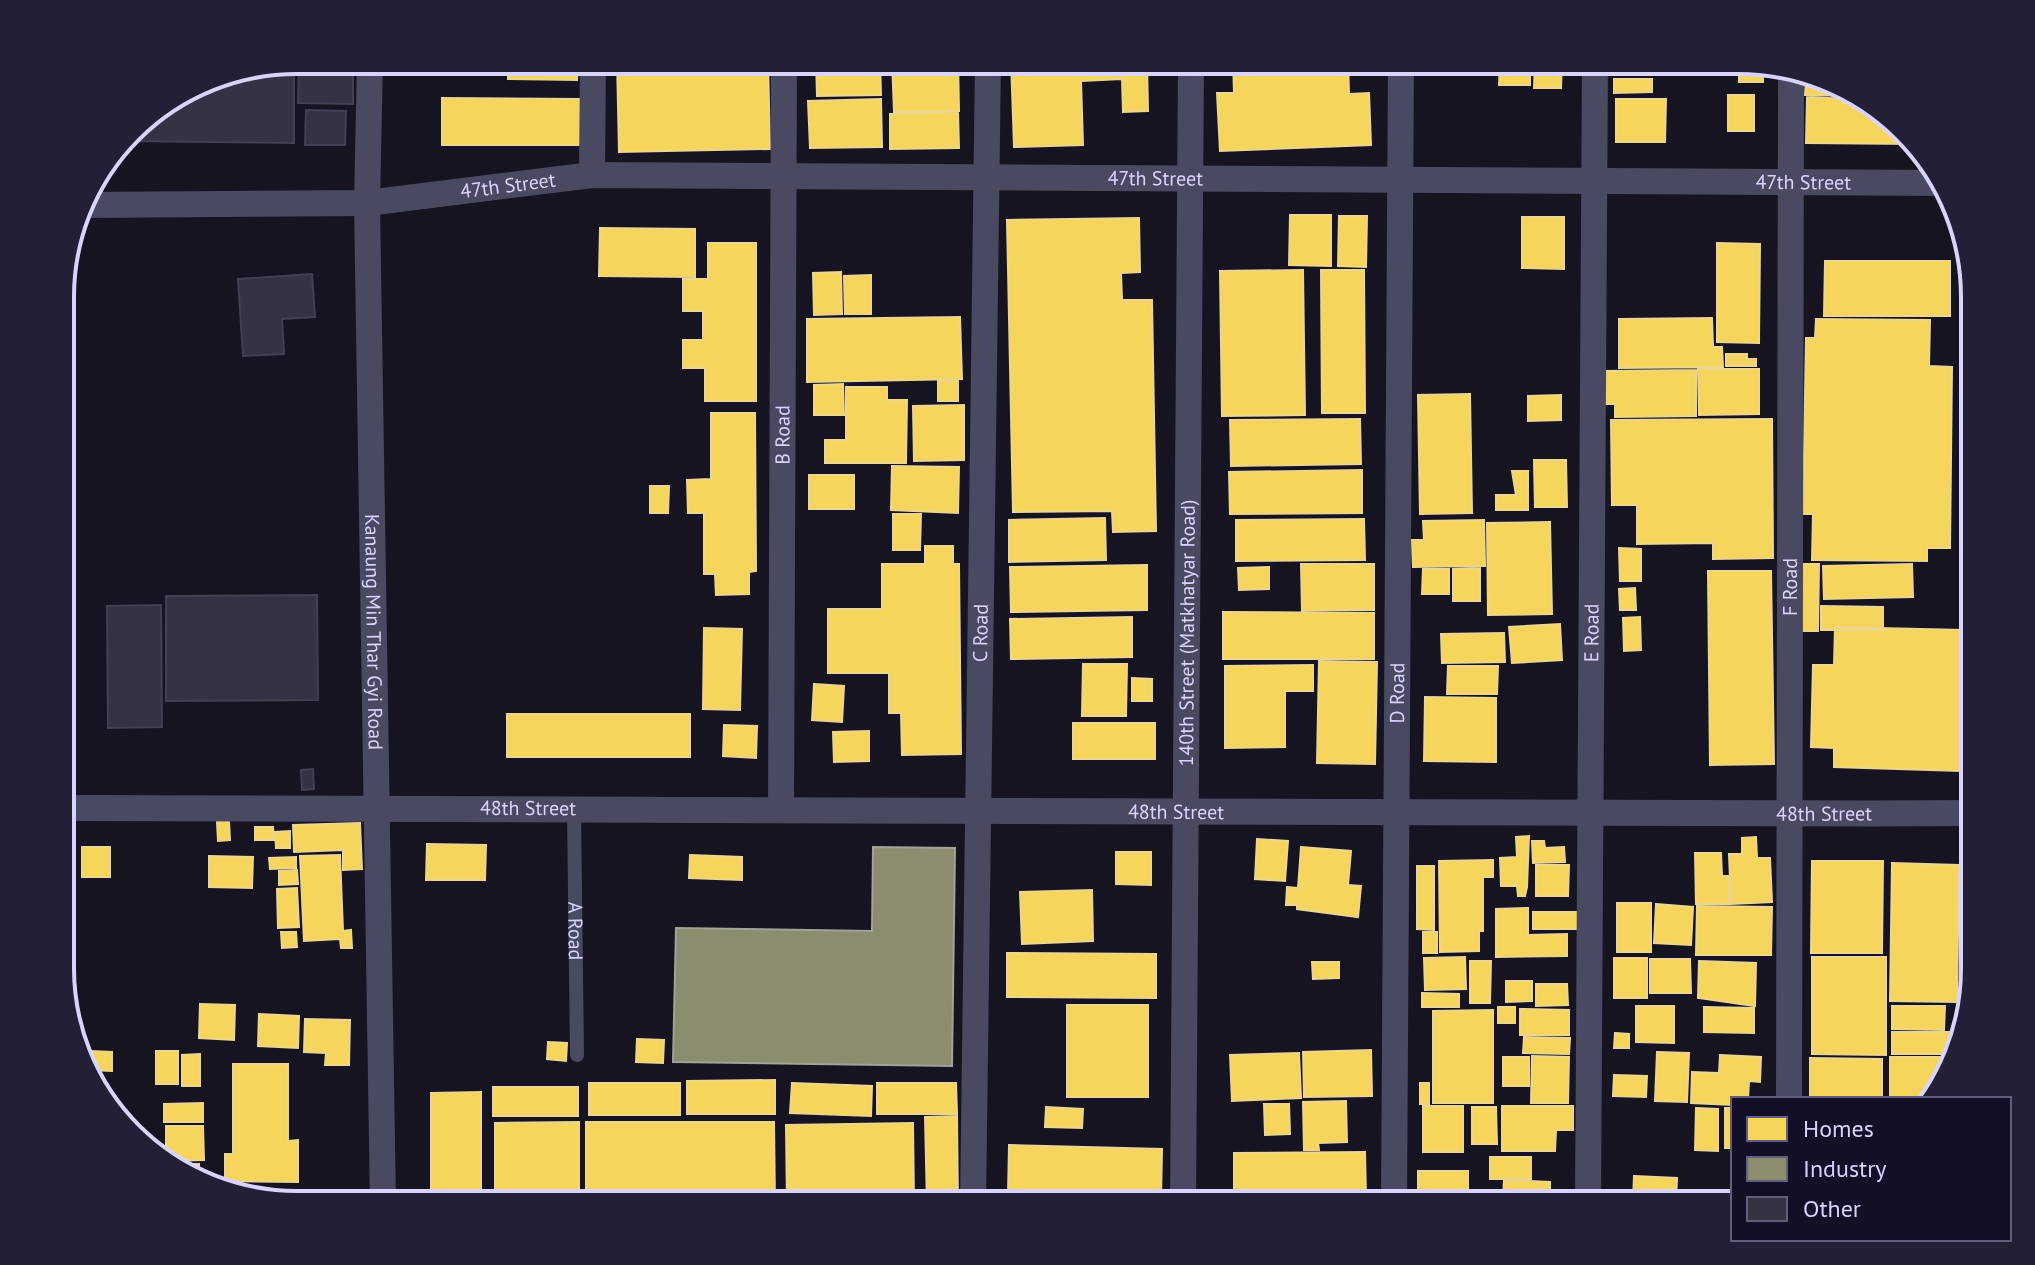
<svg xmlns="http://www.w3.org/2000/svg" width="2035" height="1265" font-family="'PT Sans',sans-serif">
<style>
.homes{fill:#f6d55c;stroke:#edd58d;stroke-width:2}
.industry{fill:#8c8c6e;stroke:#a3a29a;stroke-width:2}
.building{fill:#343243;stroke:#433f54;stroke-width:2}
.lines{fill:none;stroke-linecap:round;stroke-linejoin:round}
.lane{stroke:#4a4962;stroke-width:14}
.street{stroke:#4a4962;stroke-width:26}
.labels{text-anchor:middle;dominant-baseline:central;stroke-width:8;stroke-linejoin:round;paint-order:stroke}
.street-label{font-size:20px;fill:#d9d4ff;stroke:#130f26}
.rim{fill:none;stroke:#d9d4ff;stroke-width:4}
</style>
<rect width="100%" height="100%" fill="#161421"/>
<path class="homes" d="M508,60H578L577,80L508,79Z
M617,60H768L770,149L619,152Z
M816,60H880L881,95L817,96Z
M892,60H958L959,111L894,112Z
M1011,60H1147L1148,111L1123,112L1122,79L1081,81L1083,145L1014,147Z
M1233,60H1348L1349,94L1369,93L1371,145L1220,151L1217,93H1234Z
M1500,60H1530V85H1499Z
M1535,60H1562L1561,88H1534Z
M1612,60H1651V68L1612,69Z
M1739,60L1763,68V82H1739Z
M1614,79H1652V92L1614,93Z
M1806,80L1857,96L1805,95Z
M1728,95H1754V131H1728Z
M1807,97L1869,100L1911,144L1806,143Z
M442,98L580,99V145H442Z
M881,99L882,147L810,148L808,101Z
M1616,99H1666L1665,142H1616Z
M958,112L959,148L890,149V114Z
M1290,215H1331V266L1289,265Z
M1339,216H1367L1366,267L1338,266Z
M1522,217H1564V269L1522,268Z
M1139,218L1140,272L1121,273L1122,300H1152L1156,531L1113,532L1112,511L1013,512L1007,220Z
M600,228L695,229V277L599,276Z
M708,243H756V401H705V368H683V340H703V311H683V279H708Z
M1717,243L1760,244L1759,343L1717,342Z
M1825,261H1950V316H1824Z
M1303,270L1305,415L1222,416L1220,271Z
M1321,270H1364L1365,413H1322Z
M841,272L842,314L814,315L813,273Z
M871,275V314H845L844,276Z
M960,317L962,379L807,382V319Z
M1712,318L1713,347H1722L1723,367L1619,368V319Z
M1816,319L1930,320L1929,366L1952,367L1950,548H1927V561L1812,560L1813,514H1803L1806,338H1815Z
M1726,354H1747V359H1756V366H1726Z
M1698,369H1759V414L1699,415Z
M1696,370V416L1615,417V404H1605V371Z
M958,380V401H938V381Z
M843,384L844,415H814V385Z
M846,387H887V400H907L906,463H825V440H846Z
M1470,394L1472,513L1420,514L1418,395Z
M1561,395V420L1528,421V396Z
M964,405V460L914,461L913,406Z
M711,413H755L756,571L749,572V594L716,595L715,574H704V513H688L687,480L711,479Z
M1360,419L1361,464L1231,466L1230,420Z
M1772,419L1773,558L1713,559V543L1637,544V505H1612L1611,420Z
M1534,460H1566L1567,507H1535Z
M892,466L959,467L958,513L891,510Z
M1362,470V513L1230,514L1229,472Z
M1512,471H1528V510H1496V495H1516Z
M809,475H854V509H809Z
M650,486H669L668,513H650Z
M893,514H921L920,550H893Z
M1105,518L1106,560L1009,562V520Z
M1364,519L1365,560L1236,561V520Z
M1484,520L1485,566L1413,567L1412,540H1424L1423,521Z
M1550,522L1552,614L1488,615L1487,523Z
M925,546H953V564H959L961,754L902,755L901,713H889V673H828V609H882V564H925Z
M1619,548L1641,549V581H1620Z
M1301,564H1374V610L1302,611Z
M1800,564H1819L1818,631H1800Z
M1912,564L1913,597L1824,599L1823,566Z
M1147,565V610L1011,612L1010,567Z
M1269,567V589L1239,590L1238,568Z
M1480,568V601H1453V569Z
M1423,569H1449V594H1422Z
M1708,571H1771L1774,764L1710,765Z
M1635,588L1636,610H1620L1619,589Z
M1821,606L1883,607V630H1821Z
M1223,612L1374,613V659H1223Z
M1132,617V657L1011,659L1010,619Z
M1640,617L1641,650L1624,651L1623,618Z
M1560,624L1562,660L1512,663L1509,627Z
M1835,627L1963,630L1960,771L1834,767V748L1811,747L1813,665H1834Z
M704,628L742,629L740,710L703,709Z
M1504,633L1505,662L1442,663L1441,634Z
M1319,661L1377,662L1375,764L1317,763Z
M1083,664H1127L1126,716H1082Z
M1313,665V691H1285V747L1225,748V666Z
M1448,666H1498L1497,694H1447Z
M1132,678L1152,679V701H1132Z
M814,684L844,686L842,722L812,720Z
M1425,697L1496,698V762L1424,761Z
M507,714H690V757H507Z
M1073,723H1155V759H1073Z
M724,725L757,726L756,758L723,756Z
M869,731V761L834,762L833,732Z
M229,821L230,840L218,841L217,822Z
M360,823L362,869L343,870V850L294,852L293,825Z
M255,827H273L274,840H255Z
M290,831V848H276L275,832Z
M1529,836L1527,887L1525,896H1518L1517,886H1501L1500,858L1517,857L1516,837Z
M1756,837L1757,858H1770L1772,902L1731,904L1729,854H1742V838Z
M1257,839L1288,841L1285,881L1255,879Z
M1532,841H1544L1545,848L1564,847L1565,862L1533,863Z
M427,844L486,845L485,880H426Z
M82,847H110V877H82Z
M1301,847L1351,851L1348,885L1361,886L1358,917L1297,909V905H1286L1287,887L1298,888Z
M1116,852H1151V885L1116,884Z
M1695,853H1721L1722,876H1729V904H1696Z
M340,855L343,931L351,930L352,948H341L340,939L304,941L300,856Z
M690,855L742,857V880L689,878Z
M209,856L253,857L252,888L209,887Z
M296,857V868L270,869L269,858Z
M1493,860V877H1483V931H1479V951L1440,952L1439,861Z
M1812,861H1883L1882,953H1811Z
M1892,863L1959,865L1957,1002L1890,1001Z
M1536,865H1569L1568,896H1536Z
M1417,866H1434V930L1417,929Z
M297,870L298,884L279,885V871Z
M297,888L299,927L278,928L277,889Z
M1092,890L1093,941L1022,944L1020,892Z
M1617,903H1651V952H1617Z
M1656,904L1693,907L1691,945L1654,943Z
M1697,906L1772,907L1771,955H1696Z
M1528,908V935L1567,934V956L1496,957V909Z
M1533,912H1581V929H1533Z
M281,932H296L297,947L282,948Z
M1423,932H1437V953H1423Z
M1007,953L1156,954V998L1007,997Z
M1465,957L1466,989L1425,990L1424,958Z
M1812,957H1886V1055L1812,1054Z
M1614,958H1647V998H1614Z
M1650,959H1690L1691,993H1650Z
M1470,961H1491L1490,1003H1470Z
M1699,961L1756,963L1755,1006L1698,998Z
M1312,962H1339V978L1313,979Z
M1506,981H1532V1001L1506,1002Z
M1536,984H1567L1568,1005L1536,1006Z
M1422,993L1459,994V1007H1422Z
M200,1004L235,1005L234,1040L199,1038Z
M1067,1005H1148V1097H1067Z
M1636,1006H1674V1043L1636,1042Z
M1892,1006H1945L1944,1030L1892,1029Z
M1498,1007H1515V1023H1498Z
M1704,1007L1754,1008V1033L1704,1032Z
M1520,1009L1569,1010V1035H1520Z
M1493,1010V1103H1433V1011Z
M259,1014L299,1016L298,1048L258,1046Z
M305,1019L350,1020L349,1065H325L326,1053L304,1052Z
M1892,1032H1952V1048L1950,1054H1892Z
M1615,1033L1629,1034V1048H1614Z
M1524,1037L1570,1038L1569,1054L1523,1053Z
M637,1039L664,1040L663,1063L636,1062Z
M548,1042L567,1043L566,1061L547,1059Z
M1371,1050L1372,1096L1304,1097L1303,1052Z
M90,1051L112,1052V1071L89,1070Z
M156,1051H178V1084H156Z
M1657,1052L1689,1053L1687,1102L1655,1101Z
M1299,1053L1301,1098L1232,1101L1230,1055Z
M200,1054V1086H182V1055Z
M1720,1055L1761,1057L1760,1082L1749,1081L1748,1099H1733V1105L1691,1103L1692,1072L1719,1073Z
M1532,1056L1569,1057L1568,1103H1531Z
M1503,1057H1529V1086H1503Z
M1890,1057H1949L1935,1099H1890Z
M1810,1058L1882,1059V1099H1810Z
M233,1064H288V1141L298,1140V1182L225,1181V1154H233Z
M1614,1075L1647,1076L1646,1097L1613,1096Z
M775,1080V1114H687V1081Z
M589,1083H680V1115H589Z
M792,1083L872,1086L871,1116L790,1113Z
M877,1083H956L957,1114H877Z
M1420,1083H1429V1104H1420Z
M493,1087H578V1116H493Z
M481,1092V1205H431V1093Z
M1346,1101L1347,1142L1318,1143L1319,1150H1304L1303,1102Z
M203,1103V1122H164V1104Z
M1264,1104H1289L1290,1134L1265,1135Z
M1423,1106H1463V1152H1423Z
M1502,1106H1573V1130H1556L1555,1151H1502Z
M1046,1107L1083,1109L1082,1128L1045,1127Z
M1472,1107H1496L1497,1144H1472Z
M1696,1108L1718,1109V1151L1695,1150Z
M1725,1108H1733V1148H1725Z
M957,1116L958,1205H927L925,1117Z
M579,1122V1205H495V1123Z
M586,1122H774L775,1205H586Z
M913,1123L914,1205H787L786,1125Z
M166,1126H203L204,1160L166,1161Z
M1009,1145L1162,1149L1161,1199L1008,1195Z
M1365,1152L1366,1197L1234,1199V1153Z
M1490,1157H1531V1179H1490Z
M165,1164H199V1175L166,1165Z
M1418,1171H1468V1198H1418Z
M1634,1176L1677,1178L1676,1201L1633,1199Z
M1504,1180L1550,1182V1199L1503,1198Z"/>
<path class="industry" d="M873,847L955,848L952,1066L673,1062L676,928L872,931Z"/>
<path class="building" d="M299,60H353V104L298,103Z
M294,61V143L124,141L141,119L207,78Z
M306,110L346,111L345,145H305Z
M312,274L315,317L282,319L284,354L243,356L238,279Z
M317,595L318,700L166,701V596Z
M161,605L162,727L108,728L107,606Z
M313,769L314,789L302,790L301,770Z"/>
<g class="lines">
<path class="lane" id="s1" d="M574,809L577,1055"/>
<g class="street">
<path id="s2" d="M370,60L367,203L383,1205"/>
<path d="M592,175L593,60"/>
<path id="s3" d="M81,205L367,203L592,175L1944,183"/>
<path id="s4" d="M62,808C700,805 1337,817 1974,813"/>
<path id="s5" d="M781,809L784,60"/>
<path id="s6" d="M1789,1099L1791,76"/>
<path id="s7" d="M973,1205L988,60"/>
<path id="s8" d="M1183,1205L1191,60"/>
<path id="s9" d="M1394,1205L1401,60"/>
<path id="s10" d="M1588,1205L1595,60"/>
</g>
</g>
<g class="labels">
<g class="street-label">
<text stroke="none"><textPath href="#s3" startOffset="1076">47th Street</textPath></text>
<text stroke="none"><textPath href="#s3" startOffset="1724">47th Street</textPath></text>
<text stroke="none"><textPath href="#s3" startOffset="428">47th Street</textPath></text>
<text stroke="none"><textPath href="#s5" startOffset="374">B Road</textPath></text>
<text stroke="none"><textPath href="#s6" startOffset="512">F Road</textPath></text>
<text stroke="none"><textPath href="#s2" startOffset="572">Kanaung Min Thar Gyi Road</textPath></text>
<text stroke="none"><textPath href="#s7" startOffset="572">C Road</textPath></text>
<text stroke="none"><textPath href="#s8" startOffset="572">140th Street (Matkhatyar Road)</textPath></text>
<text stroke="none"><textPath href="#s10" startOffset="572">E Road</textPath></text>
<text stroke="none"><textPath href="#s9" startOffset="512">D Road</textPath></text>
<text stroke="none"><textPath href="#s4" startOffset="466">48th Street</textPath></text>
<text stroke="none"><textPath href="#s4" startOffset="1114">48th Street</textPath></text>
<text stroke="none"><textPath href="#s4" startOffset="1762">48th Street</textPath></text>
<text stroke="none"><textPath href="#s1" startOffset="122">A Road</textPath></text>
</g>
</g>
<path d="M0 0H2035V1265H0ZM297 74H1738A223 223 0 0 1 1961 297V968A223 223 0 0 1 1738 1191H297A223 223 0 0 1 74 968V297A223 223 0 0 1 297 74Z" fill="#231f37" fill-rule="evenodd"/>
<path class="rim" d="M297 74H1738A223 223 0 0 1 1961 297V968A223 223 0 0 1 1738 1191H297A223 223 0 0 1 74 968V297A223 223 0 0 1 297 74Z"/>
<rect x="1731" y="1097" width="280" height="144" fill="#130f26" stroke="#625e7d" stroke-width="2"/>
<rect x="1747" y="1117" width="40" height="24" fill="#f6d55c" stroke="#625e7d" stroke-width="2"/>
<text x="1803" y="1137" font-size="24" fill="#d9d4ff">Homes</text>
<rect x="1747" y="1157" width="40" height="24" fill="#8c8c6e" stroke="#625e7d" stroke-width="2"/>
<text x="1803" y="1177" font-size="24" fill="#d9d4ff">Industry</text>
<rect x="1747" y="1197" width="40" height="24" fill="#343243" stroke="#625e7d" stroke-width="2"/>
<text x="1803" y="1217" font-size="24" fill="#d9d4ff">Other</text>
</svg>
